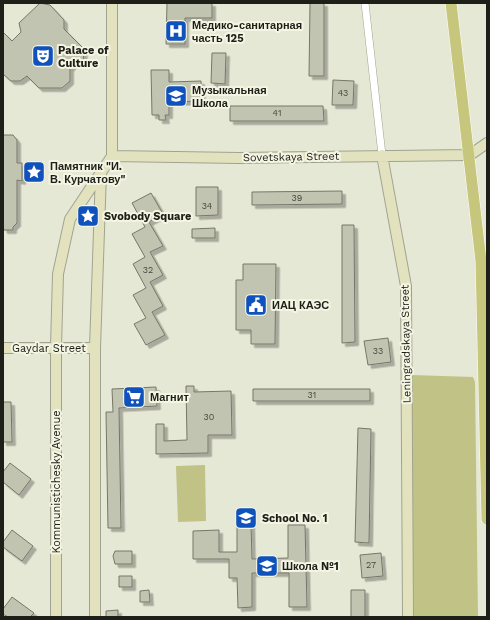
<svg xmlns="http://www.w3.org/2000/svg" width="490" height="620" font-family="'Work Sans',sans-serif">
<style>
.green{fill:#c0c286}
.building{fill:#c2c4b2;stroke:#767767;filter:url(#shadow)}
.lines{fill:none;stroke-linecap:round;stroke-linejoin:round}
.street-casing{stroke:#a1a391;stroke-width:8}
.secondary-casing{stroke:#a1a391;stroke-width:12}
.primary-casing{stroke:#fff;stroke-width:12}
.street{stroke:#fff;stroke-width:7}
.secondary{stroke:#e2e3be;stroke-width:10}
.primary{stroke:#c6c77c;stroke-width:11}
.labels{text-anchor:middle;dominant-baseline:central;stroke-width:4;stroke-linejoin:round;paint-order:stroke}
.number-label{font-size:9px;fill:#47483e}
.poi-label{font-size:11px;font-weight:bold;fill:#1e1f18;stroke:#f4f5e3;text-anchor:start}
.street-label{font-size:11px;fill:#1e1f18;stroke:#f4f5e3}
</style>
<defs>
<filter id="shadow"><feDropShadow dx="3.5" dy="3.5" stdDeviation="0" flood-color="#0004"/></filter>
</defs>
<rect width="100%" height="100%" fill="#e6e8d6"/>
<path class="green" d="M412,375L473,377L475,382L478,617H412Z
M205,465L206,521L178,522L176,466Z"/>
<path class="building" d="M40,3L50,5L64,20V29L84,49L83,64L75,63L70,68V81L62,88H39L27,76L20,81H11L3,74V32L12,41L21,32L19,23Z
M167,3H212V18H185V44H166Z
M310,3H324V76H309Z
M212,53H226L225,84L211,83Z
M151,70H169V82L201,81L202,101L169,102V115H165L166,120H159V115H152Z
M333,80L354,81L353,105H332Z
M230,106H323L324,121H230Z
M3,135H13L17,140V163H22V181L17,180V223L13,227V230H4L3,227Z
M196,187H218V215L196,216Z
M342,191V204L252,205V192Z
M151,193L163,214L149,222L163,246L150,252L163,275L150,282L163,306L152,312L165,335L146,345L134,324L146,318L133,295L146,288L133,264L145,257L132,234L145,227L132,203Z
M342,225H354L355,342L342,343Z
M215,228V238H192V229Z
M243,264H276L275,344H251V330H236V280H243Z
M388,338L391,362L368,365L364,341Z
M186,386H194V392L231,391L232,435H208V453L156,454V424H164V441L187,440Z
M156,387L157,406L119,408L121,528H108L106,412H113L112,389Z
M253,389H370V401H253Z
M3,402H11L12,442H3Z
M358,428L371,429L369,543L355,542Z
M10,463L31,479L19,495L3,482V472Z
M237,524H251L252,559L288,558V525H305L307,607H289V573H252V607L238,608L237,578H229V559H193V531L219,530V552H237Z
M12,530L33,546L22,561L3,547V542Z
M115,551H132V564H115L113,556Z
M381,553L383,576L362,578L360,555Z
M119,576H132V587H119Z
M149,590L150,602H140V591Z
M351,590H365V617H351Z
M12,597L34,613L30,617H8L3,614V609Z
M118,610V617H106V611Z"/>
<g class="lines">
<g class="street-casing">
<path id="street" d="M365,3L382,155"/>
</g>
<g class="secondary-casing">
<path id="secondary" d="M382,155L406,286L408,617
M112,156L239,158L470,155L487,143
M3,348H95
M56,617V347L58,274L70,219L112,156V3
M95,617V348L101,172"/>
</g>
<g class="primary-casing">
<path id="primary" d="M451,3L481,261L487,519"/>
</g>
<use href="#street" class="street"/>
<use href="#secondary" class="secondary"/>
<use href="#primary" class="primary"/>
</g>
<defs>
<g id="hospital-square" transform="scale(1.15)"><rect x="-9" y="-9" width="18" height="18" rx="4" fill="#0f52bd" stroke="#f4f5e3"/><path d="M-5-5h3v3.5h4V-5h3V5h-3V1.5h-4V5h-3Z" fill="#fff"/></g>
<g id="theatre-square" transform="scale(1.15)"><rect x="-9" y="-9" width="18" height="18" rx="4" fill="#0f52bd" stroke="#f4f5e3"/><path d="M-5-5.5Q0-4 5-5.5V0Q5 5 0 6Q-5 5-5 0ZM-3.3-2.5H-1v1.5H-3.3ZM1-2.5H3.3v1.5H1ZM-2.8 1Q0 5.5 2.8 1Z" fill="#fff"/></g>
<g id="university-square" transform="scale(1.15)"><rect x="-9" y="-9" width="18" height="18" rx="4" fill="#0f52bd" stroke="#f4f5e3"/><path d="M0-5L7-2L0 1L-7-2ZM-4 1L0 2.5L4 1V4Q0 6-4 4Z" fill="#fff"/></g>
<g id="sight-square" transform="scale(1.15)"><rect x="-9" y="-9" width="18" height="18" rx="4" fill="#0f52bd" stroke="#f4f5e3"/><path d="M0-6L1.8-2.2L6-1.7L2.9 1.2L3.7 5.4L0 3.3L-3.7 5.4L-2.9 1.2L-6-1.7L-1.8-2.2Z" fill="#fff"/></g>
<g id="civic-square" transform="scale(1.15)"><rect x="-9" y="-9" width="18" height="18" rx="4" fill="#0f52bd" stroke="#f4f5e3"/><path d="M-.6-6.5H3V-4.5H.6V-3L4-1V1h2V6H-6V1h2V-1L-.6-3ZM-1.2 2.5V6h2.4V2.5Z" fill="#fff"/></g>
<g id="supermarket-square" transform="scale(1.15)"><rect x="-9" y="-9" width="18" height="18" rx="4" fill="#0f52bd" stroke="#f4f5e3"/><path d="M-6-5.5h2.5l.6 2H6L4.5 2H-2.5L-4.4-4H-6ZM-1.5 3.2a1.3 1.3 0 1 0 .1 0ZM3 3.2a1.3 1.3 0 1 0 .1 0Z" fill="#fff"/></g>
<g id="school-square" transform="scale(1.15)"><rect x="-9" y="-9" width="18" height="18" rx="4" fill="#0f52bd" stroke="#f4f5e3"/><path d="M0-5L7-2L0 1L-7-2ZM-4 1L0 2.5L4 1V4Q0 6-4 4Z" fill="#fff"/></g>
</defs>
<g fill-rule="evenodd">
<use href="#hospital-square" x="176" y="31"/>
<use href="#theatre-square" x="43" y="56"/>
<use href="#university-square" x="176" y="96"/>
<use href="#sight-square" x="34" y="172"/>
<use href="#sight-square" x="88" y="216"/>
<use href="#civic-square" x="256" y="305"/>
<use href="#supermarket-square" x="134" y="397"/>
<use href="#school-square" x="246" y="518"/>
<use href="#school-square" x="267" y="566"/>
</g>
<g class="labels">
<g class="number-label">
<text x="343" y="93">43</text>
<text x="277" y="113">41</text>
<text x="297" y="198">39</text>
<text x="207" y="206">34</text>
<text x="148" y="270">32</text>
<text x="378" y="351">33</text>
<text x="312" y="395">31</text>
<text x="209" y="417">30</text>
<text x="371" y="565">27</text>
</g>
<g class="poi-label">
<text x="192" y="25">Медико-санитарная<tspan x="192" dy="13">часть 125</tspan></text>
<text x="58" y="50">Palace of<tspan x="58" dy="13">Culture</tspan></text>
<text x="192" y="90">Музыкальная<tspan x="192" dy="13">Школа</tspan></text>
<text x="50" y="166">Памятник "И.<tspan x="50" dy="13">В. Курчатову"</tspan></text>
<text x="104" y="216">Svobody Square</text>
<text x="272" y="305">ИАЦ КАЭС</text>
<text x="150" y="397">Магнит</text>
<text x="262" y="518">School No. 1</text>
<text x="282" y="566">Школа №1</text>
</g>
<g class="street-label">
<text transform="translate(291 157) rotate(-1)">Sovetskaya Street</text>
<text transform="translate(406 344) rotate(-91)">Leningradskaya Street</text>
<text x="49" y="348">Gaydar Street</text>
<text transform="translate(56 482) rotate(-90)">Kommunistichesky Avenue</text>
</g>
</g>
<rect width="490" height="620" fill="none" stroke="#1e1f18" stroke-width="8"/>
</svg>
